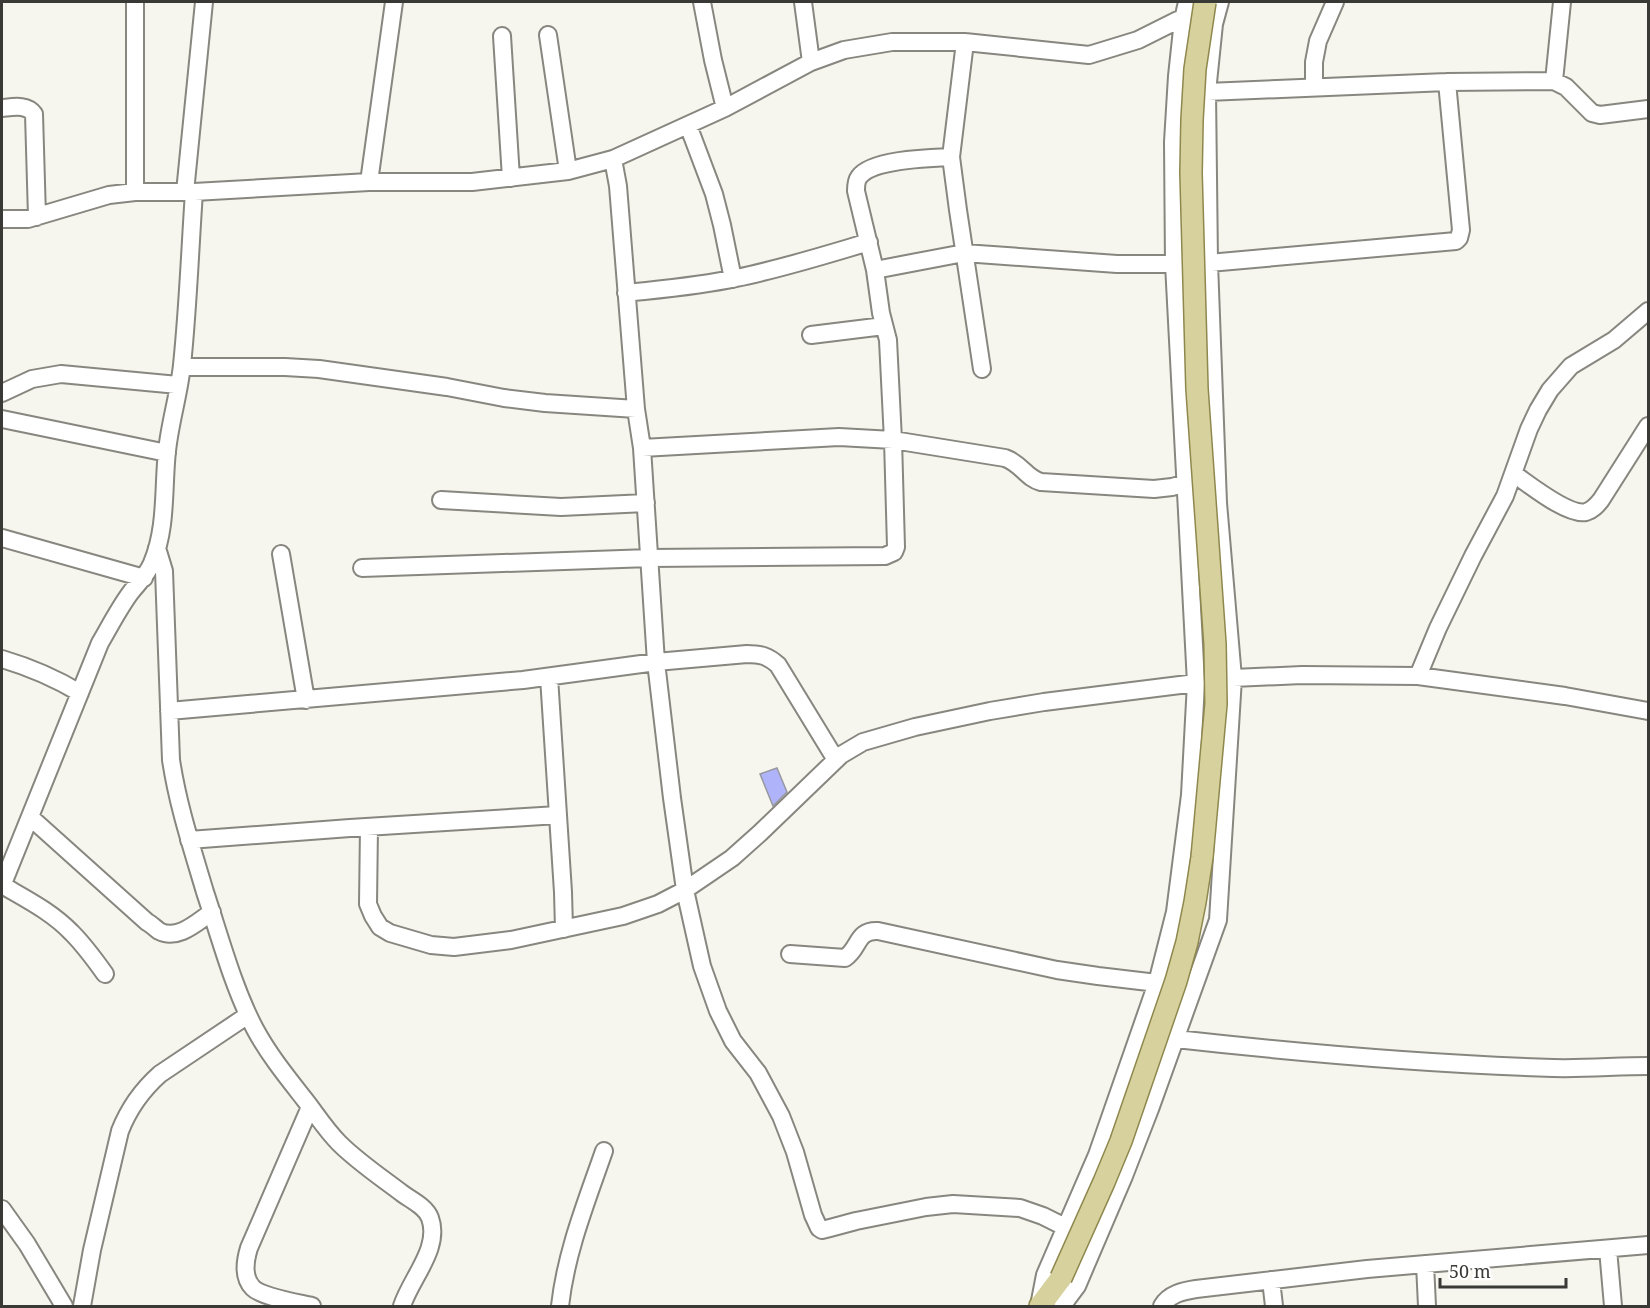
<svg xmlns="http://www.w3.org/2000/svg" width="1650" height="1308" font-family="'Noto Serif',serif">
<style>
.building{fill:#afb4fa;stroke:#97989f;stroke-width:1.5}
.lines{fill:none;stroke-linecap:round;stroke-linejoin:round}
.minor-casing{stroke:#87867f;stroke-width:20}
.major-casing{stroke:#8e884e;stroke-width:24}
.minor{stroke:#fff;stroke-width:16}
.major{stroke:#d7d19d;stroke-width:21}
.major-bridge-casing{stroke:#8e884e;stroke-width:24;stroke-linecap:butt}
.major-bridge{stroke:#d7d19d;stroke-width:21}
</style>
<rect width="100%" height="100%" fill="#f6f5ee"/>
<path class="building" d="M777,768L787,792L773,806L760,774Z"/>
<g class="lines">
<g class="minor-casing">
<path id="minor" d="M135,2V192
M702,2L713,60L725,108
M803,2L811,62
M548,35L568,171
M502,36L511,178
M965,42L951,157L958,210L982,369
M1554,81L1562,2
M1314,86V62L1318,41L1335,2
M1207,92L1447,82L1554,81L1566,87L1592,113L1600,115L1648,109
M2,108C13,107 27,104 34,114L37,217
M688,125L714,194L722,225L733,279
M613,159L618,186L636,409L642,448L656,662L672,798L685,890L702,966L718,1011L733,1041L758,1073L781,1116L795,1152L813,1215L819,1228L822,1230L830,1228L856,1221L926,1207L953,1204L1020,1208L1043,1216L1067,1228
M369,182L394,2
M185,192L204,2
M2,219H28L109,195L135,192H194L369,182H472L568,171L613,159L725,108L811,62L844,50L892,42H965L1089,55L1138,40L1178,20L1193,21
M1209,263L1456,241L1459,238L1461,230L1447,82
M875,270L964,253L1117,264H1174
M626,293C663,289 700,286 736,278C781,269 825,255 869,242
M811,335L884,326
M182,367H285L319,369L447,387L504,398L545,403L636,409
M2,393L32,379L61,374L178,385
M2,419L167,453
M642,448L839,437L893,440L1005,458C1022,464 1026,478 1041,482L1154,489L1172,487L1186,483
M1514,474C1530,485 1568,516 1586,512C1593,510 1597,505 1601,500L1648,426
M441,500L561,507L646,503
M2,538L144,578
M157,548L164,571L171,760C178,806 192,848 205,892C220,937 233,987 255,1029C269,1055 287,1077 305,1100C316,1114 326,1130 339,1143C358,1162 382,1178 403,1194C413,1201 426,1207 430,1218C441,1248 411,1278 402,1306
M281,554L306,700
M362,568L650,558L885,556L894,552L896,547L893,440L888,340L881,313L875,270L856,191C856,186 856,181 859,177C872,159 930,158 951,157
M2,659C29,667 55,678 80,693
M1418,676L1438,628L1473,556L1505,496L1529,429L1538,410L1550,390L1571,366L1614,340L1648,311
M549,677L563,892L564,929
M1233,678L1302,675L1418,676L1565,696L1648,711
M169,711L523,680L656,662L747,654C761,654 768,656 778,665L836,760
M30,817L147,922C151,924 155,928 159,931C178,941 197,922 212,912
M369,827L368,904L373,916L380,927L390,933L431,945L454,947L511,940L623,916L658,904L685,890L732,858L760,833L841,755L863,742L915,727L990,711L1044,702L1196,683
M189,840L350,828L558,815
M2,885C26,899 52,912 72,933C84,945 95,960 105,974
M2,886L100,643C110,626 119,608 131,592C139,582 147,575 152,563C167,528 163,488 167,451C170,422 179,394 182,365C188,308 190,250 194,192
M790,954L845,958C860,948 856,930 878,931L1057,970L1098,976L1157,983
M1176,1039C1301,1053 1427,1064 1553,1068C1585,1069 1617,1066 1648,1066
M310,1107L249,1248C245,1261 242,1277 253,1288C262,1297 299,1303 312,1306
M2,1209L27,1244L64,1306
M1608,1249L1613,1306
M1425,1264L1427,1306
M1271,1280L1274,1306
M82,1306L92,1250L120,1131C129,1108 142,1090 160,1074L248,1015
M560,1306C566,1252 586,1203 604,1151
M1039,1306L1045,1275L1097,1155L1157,983L1175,912L1190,795L1196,683L1174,264L1173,142L1177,76L1183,20L1187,2
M1062,1306L1077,1286L1124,1176L1150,1109L1218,920L1233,678L1218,503L1209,263L1207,92L1214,24L1220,2
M1162,1306C1169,1294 1183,1291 1196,1289L1367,1269L1648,1245"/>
</g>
<g class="major-casing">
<path id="major" d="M1040,1306L1061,1278"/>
</g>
<use href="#minor" class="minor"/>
<use href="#major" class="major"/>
<g class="major-bridge-casing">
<path id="major-bridge" d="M1061,1278L1104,1182L1121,1141L1176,981L1187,942L1195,902L1202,857L1216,704L1215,644L1197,389L1191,173L1192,120L1195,69L1205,2"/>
</g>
<use href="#major-bridge" class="major-bridge"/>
</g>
<rect width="1650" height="1308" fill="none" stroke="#393936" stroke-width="6"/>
<path d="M1440 1278v9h126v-9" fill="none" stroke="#393936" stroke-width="3"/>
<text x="1449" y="1278" font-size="18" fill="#393936" stroke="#ffffff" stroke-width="4.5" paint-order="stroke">50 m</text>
</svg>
